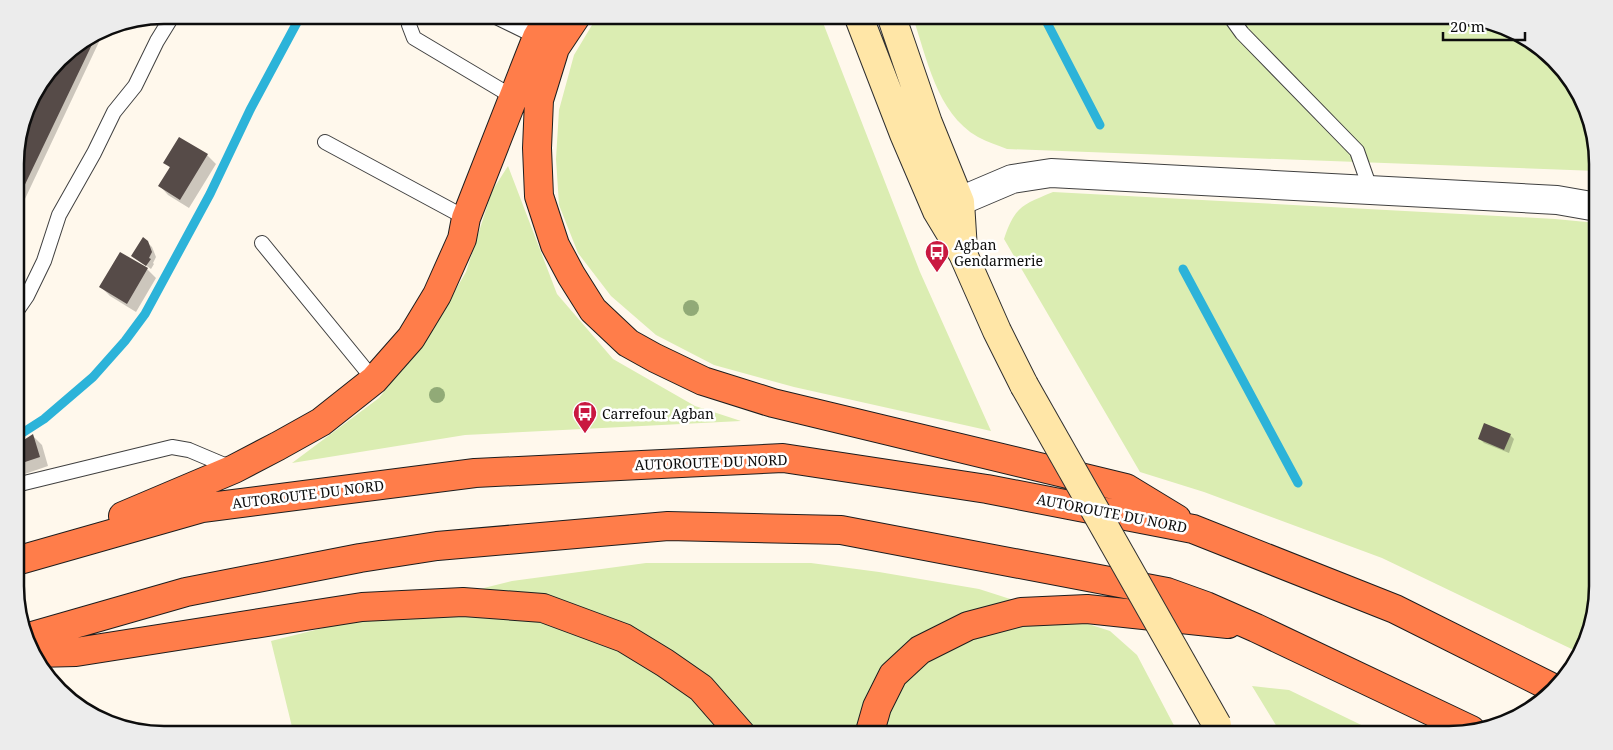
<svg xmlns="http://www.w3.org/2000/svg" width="1613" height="750" font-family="'Noto Serif',serif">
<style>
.green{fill:#dbedb2}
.shadow{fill:#0003}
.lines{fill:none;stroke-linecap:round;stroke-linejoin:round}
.stream{stroke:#2cb3d9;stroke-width:9}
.building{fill:#564b48}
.lane-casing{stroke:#404040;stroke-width:16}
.street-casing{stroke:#404040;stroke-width:30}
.secondary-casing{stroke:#2f2f2f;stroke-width:30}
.highway-casing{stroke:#1e1e1e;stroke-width:30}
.lane{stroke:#fff;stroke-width:14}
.street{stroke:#fff;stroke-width:28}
.secondary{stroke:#ffe6a7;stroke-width:28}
.highway{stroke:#ff7d4a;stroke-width:28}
.secondary-bridge-casing{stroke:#2f2f2f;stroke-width:30;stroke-linecap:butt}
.secondary-bridge{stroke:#ffe6a7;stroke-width:28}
.tree{fill:#91aa77}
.labels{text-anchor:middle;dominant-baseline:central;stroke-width:5;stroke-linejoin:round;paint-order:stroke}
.poi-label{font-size:14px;fill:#0d0d0d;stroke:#fff;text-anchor:start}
.street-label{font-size:14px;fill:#0d0d0d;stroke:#fff}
.rim{fill:none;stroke:#0d0d0d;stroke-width:2.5}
</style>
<rect width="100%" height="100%" fill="#fff8ec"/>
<path class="green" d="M598,15H820L920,272L991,431L794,387L714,365L656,335L611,296L578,253L559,205L556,159L559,110L574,55Z
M912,15H1449L1506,26L1567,74L1597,145V171L1007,149C998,145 987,142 978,137C936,113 927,57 912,15Z
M508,166L557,294L613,359L695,406L741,421L465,435L292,463L379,398L432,330L466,272L492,191Z
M1053,192L1555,219L1597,223L1598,586L1587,643L1580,653L1382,558L1204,492L1140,472L1004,239C1015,206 1022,205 1053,192Z
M646,563H811L879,572L979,589L1110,631L1137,655L1179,735H294L271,641L512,581Z
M1252,686L1289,690L1382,735H1282Z"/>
<path class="shadow" d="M106,27L24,201L15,197V154L31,98L66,52Z
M207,155L216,164L189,208L168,195L160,186L170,168L165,162Z
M147,242L152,247L156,257L153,263L154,264L151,269L133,256Z
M144,266L156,278L136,312L110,296L101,287Z
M1510,435L1514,439L1509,453L1484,443L1480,439Z
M33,436L42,445L48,466L16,477V445Z"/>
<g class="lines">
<path class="stream" d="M1043,15L1100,125
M1183,269L1298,483
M16,437L44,419L93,377L125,341L145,314L210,194L250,110L301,15"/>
</g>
<path class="building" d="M98,32L19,197L15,195V154L31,98L66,52Z
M179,137L208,154L180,200L158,186L170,167L163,163Z
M143,237L148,241L152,252L149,258L151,259L146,266L131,256Z
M120,252L148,268L127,304L99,287Z
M1484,423L1511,434L1504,450L1478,439Z
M33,434L40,457L16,465V445Z"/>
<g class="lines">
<g class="lane-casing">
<path id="lane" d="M412,15L409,25L414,38L513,97
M492,15L537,37
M1229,15L1242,33L1357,151L1371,191
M325,142L466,218
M262,243L374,380
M16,312L27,296L44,261L59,215L94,153L114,112L135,86L157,41L173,15
M16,485L172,447L189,450L234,469"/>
</g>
<g class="street-casing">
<path id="street" d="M939,210L1012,179L1051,173L1557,200L1597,207"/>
</g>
<g class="secondary-casing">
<path id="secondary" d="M858,15L904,134L937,211L963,254L997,331L1024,385
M891,15L928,123L960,202L963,250"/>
</g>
<g class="highway-casing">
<path id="highway" d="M577,15L555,48L539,100L537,148L539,196L555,245L571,275L593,310L628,343L655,358L703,381L773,403L1126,488L1177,519
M123,516L234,469L278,446L321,422L374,380L411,338L437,295L462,239L466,218L537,37L550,15
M16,561L202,508L475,473L783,458L987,489L1193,529L1395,609L1555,689
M29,637L186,592L360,558L437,546L668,526L841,530L1167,592L1206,606L1256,628L1471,730
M36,653L76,652L362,607L463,602L543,608L624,638L665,663L701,688L742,735
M869,735L877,707L893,675L920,650L968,626L1021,612L1087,609L1228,624"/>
</g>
<use href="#lane" class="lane"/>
<use href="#street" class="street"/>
<use href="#secondary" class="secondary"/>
<use href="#highway" class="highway"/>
<g class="secondary-bridge-casing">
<path id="secondary-bridge" d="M1024,385L1217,725"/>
</g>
<use href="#secondary-bridge" class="secondary-bridge"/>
</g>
<g class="tree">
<circle cx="691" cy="308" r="8"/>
<circle cx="437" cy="395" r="8"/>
</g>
<defs>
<g id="bus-pin" transform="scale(1.25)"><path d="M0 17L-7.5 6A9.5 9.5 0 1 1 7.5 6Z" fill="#c91840" stroke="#fff"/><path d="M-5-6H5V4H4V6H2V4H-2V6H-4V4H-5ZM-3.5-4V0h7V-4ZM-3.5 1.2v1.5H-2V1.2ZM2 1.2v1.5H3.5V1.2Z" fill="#fff"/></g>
</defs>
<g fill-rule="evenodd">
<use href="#bus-pin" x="937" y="252"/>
<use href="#bus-pin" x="585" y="413"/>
</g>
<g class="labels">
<g class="poi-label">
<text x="954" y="244">Agban<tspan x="954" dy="16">Gendarmerie</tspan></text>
<text x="602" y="413">Carrefour Agban</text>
</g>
<g class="street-label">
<text transform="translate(711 462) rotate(-2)">AUTOROUTE DU NORD</text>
<text transform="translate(308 494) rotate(-7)">AUTOROUTE DU NORD</text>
<text transform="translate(1112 513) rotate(11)">AUTOROUTE DU NORD</text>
</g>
</g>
<path d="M0 0H1613V750H0ZM164 24H1449A140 140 0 0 1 1589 164V586A140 140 0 0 1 1449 726H164A140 140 0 0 1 24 586V164A140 140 0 0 1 164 24Z" fill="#ececec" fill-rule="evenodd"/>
<path class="rim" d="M164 24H1449A140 140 0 0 1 1589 164V586A140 140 0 0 1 1449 726H164A140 140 0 0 1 24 586V164A140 140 0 0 1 164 24Z"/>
<path d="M1443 32v8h82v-8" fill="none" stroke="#0d0d0d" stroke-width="2.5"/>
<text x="1450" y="32" font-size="15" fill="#0d0d0d" stroke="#ffffff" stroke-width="4" paint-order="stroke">20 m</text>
</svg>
